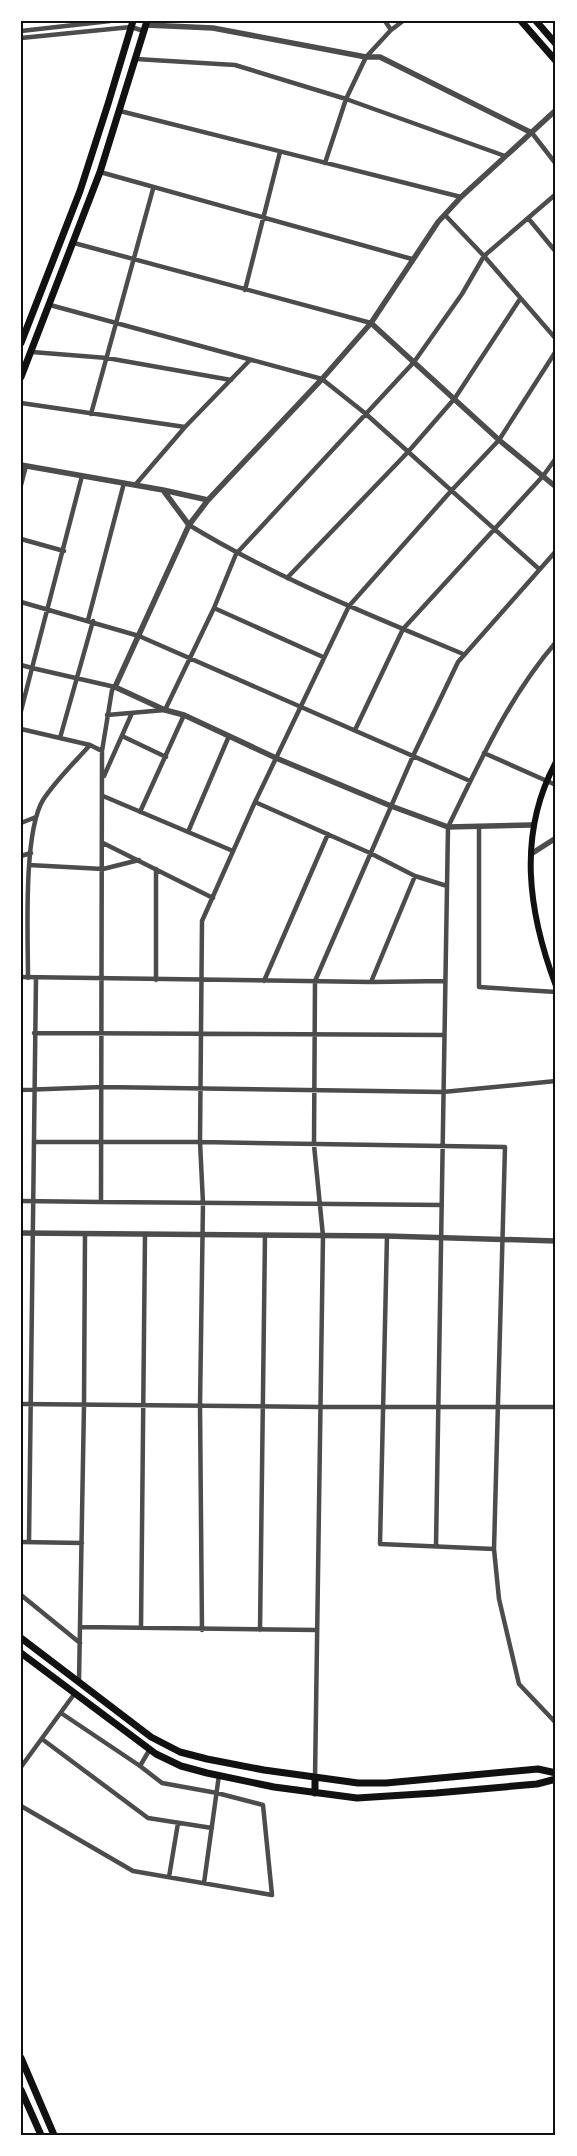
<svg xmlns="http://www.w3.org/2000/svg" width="577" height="2156" font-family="'Nunito Sans',sans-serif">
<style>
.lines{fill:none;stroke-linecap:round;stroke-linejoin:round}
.minor{stroke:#4c4c4c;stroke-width:4.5}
.tertiary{stroke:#4c4c4c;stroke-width:5.5}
.secondary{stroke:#111;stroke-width:6}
.primary{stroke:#111;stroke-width:7}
.neatline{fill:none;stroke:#111;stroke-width:2}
</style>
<rect width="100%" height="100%" fill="#fff"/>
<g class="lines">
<path class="minor" d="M385,21L391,30
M21,31L110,21
M21,38L131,27L144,31
M136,59L235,65L346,99L505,156
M120,111L461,197
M532,133L556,164
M325,163L346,99L366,57L391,30L403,21
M100,172L412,259
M445,215L484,256L556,339
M528,218L556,252
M74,243L371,323
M245,290L280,152
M50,305L322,379L366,414L539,569
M32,352L107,358L231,380
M21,403L185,427
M91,414L153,189
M136,484L185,427L249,361
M21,485L26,466
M189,525C276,578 370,615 463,654
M21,539L64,551
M287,578L408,452L455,398L520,299
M21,602L139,636L470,781
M214,608L323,657
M88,620L124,483
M21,665L32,668L21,711
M107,715L165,710L214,608L236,554L414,362L462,294L484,256L556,194
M21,729L90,745L102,751
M355,730L403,629L543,476L556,458
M122,736L166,757
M60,738L93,621
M484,753L556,785
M104,776L132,713
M103,796L233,851
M255,802L370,853L415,876L447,886
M140,812L184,715
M21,823L36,817
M479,826V987L556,992
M188,832L229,736
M103,843L213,898
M21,856L31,853
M29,865L103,869L139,860
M156,869V980
M21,977L371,982L415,876
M28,978C28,936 23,833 43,800C56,780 74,763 90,745
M264,981L328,834
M371,982L445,981
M34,1033L444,1035
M21,1090L102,1087L443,1092L556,1081
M34,1142H200L505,1147L494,1549L499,1599L519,1684L556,1723
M21,1201L101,1202L102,751L112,690L115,687L32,668L82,476
M101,1202L442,1205
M387,1236L380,1544L494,1549
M21,1404L321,1407H556
M21,1542L82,1543
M29,1542L36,978
M436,1546L448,827C480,762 508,698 556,642
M21,1595L80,1643
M81,1627L317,1630
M141,1628L145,1234
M202,1630L200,1406L203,1203L200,1142L202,921L255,802L349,606L451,491L499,440L556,351
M260,1630L265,1235
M79,1681L84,1405L85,1234
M42,1739L148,1818L212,1828
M140,1766L150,1749
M21,1767L75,1693
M315,1778L323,1236L314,1145L315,981L413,756L458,662L556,551
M21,1806L133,1871L272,1895L263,1805L217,1793L162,1783L140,1766L61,1713
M169,1877L178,1823
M204,1883L219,1775"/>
<path class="tertiary" d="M146,25L213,28L366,57H380L532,133
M371,323L499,440L556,487
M21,465L163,490L189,525
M163,490L208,500
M532,825L448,827L391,806L276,758L184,715L165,710L115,687L189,525L208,500L322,379L371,323L438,222L461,197L556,110
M531,854L556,838
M21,1233L387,1236L556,1241"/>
<path class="secondary" d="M556,762C517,834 528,912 556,986"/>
<path class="primary" d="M521,21L556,61
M536,21L556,44
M21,343L80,191L108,104L133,21
M21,377L100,172L147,21
M21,1638L151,1737L180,1752L207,1759L264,1770L358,1783H386L538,1769L556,1773
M21,1653L156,1754L181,1766L207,1773L274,1787L357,1798L436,1793L537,1784L556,1779
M315,1778V1793
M21,2058L54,2135
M21,2090L41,2135"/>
</g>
<rect width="577" height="2156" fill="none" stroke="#ffffff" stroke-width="45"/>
<rect x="22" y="22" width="532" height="2112" class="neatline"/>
</svg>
